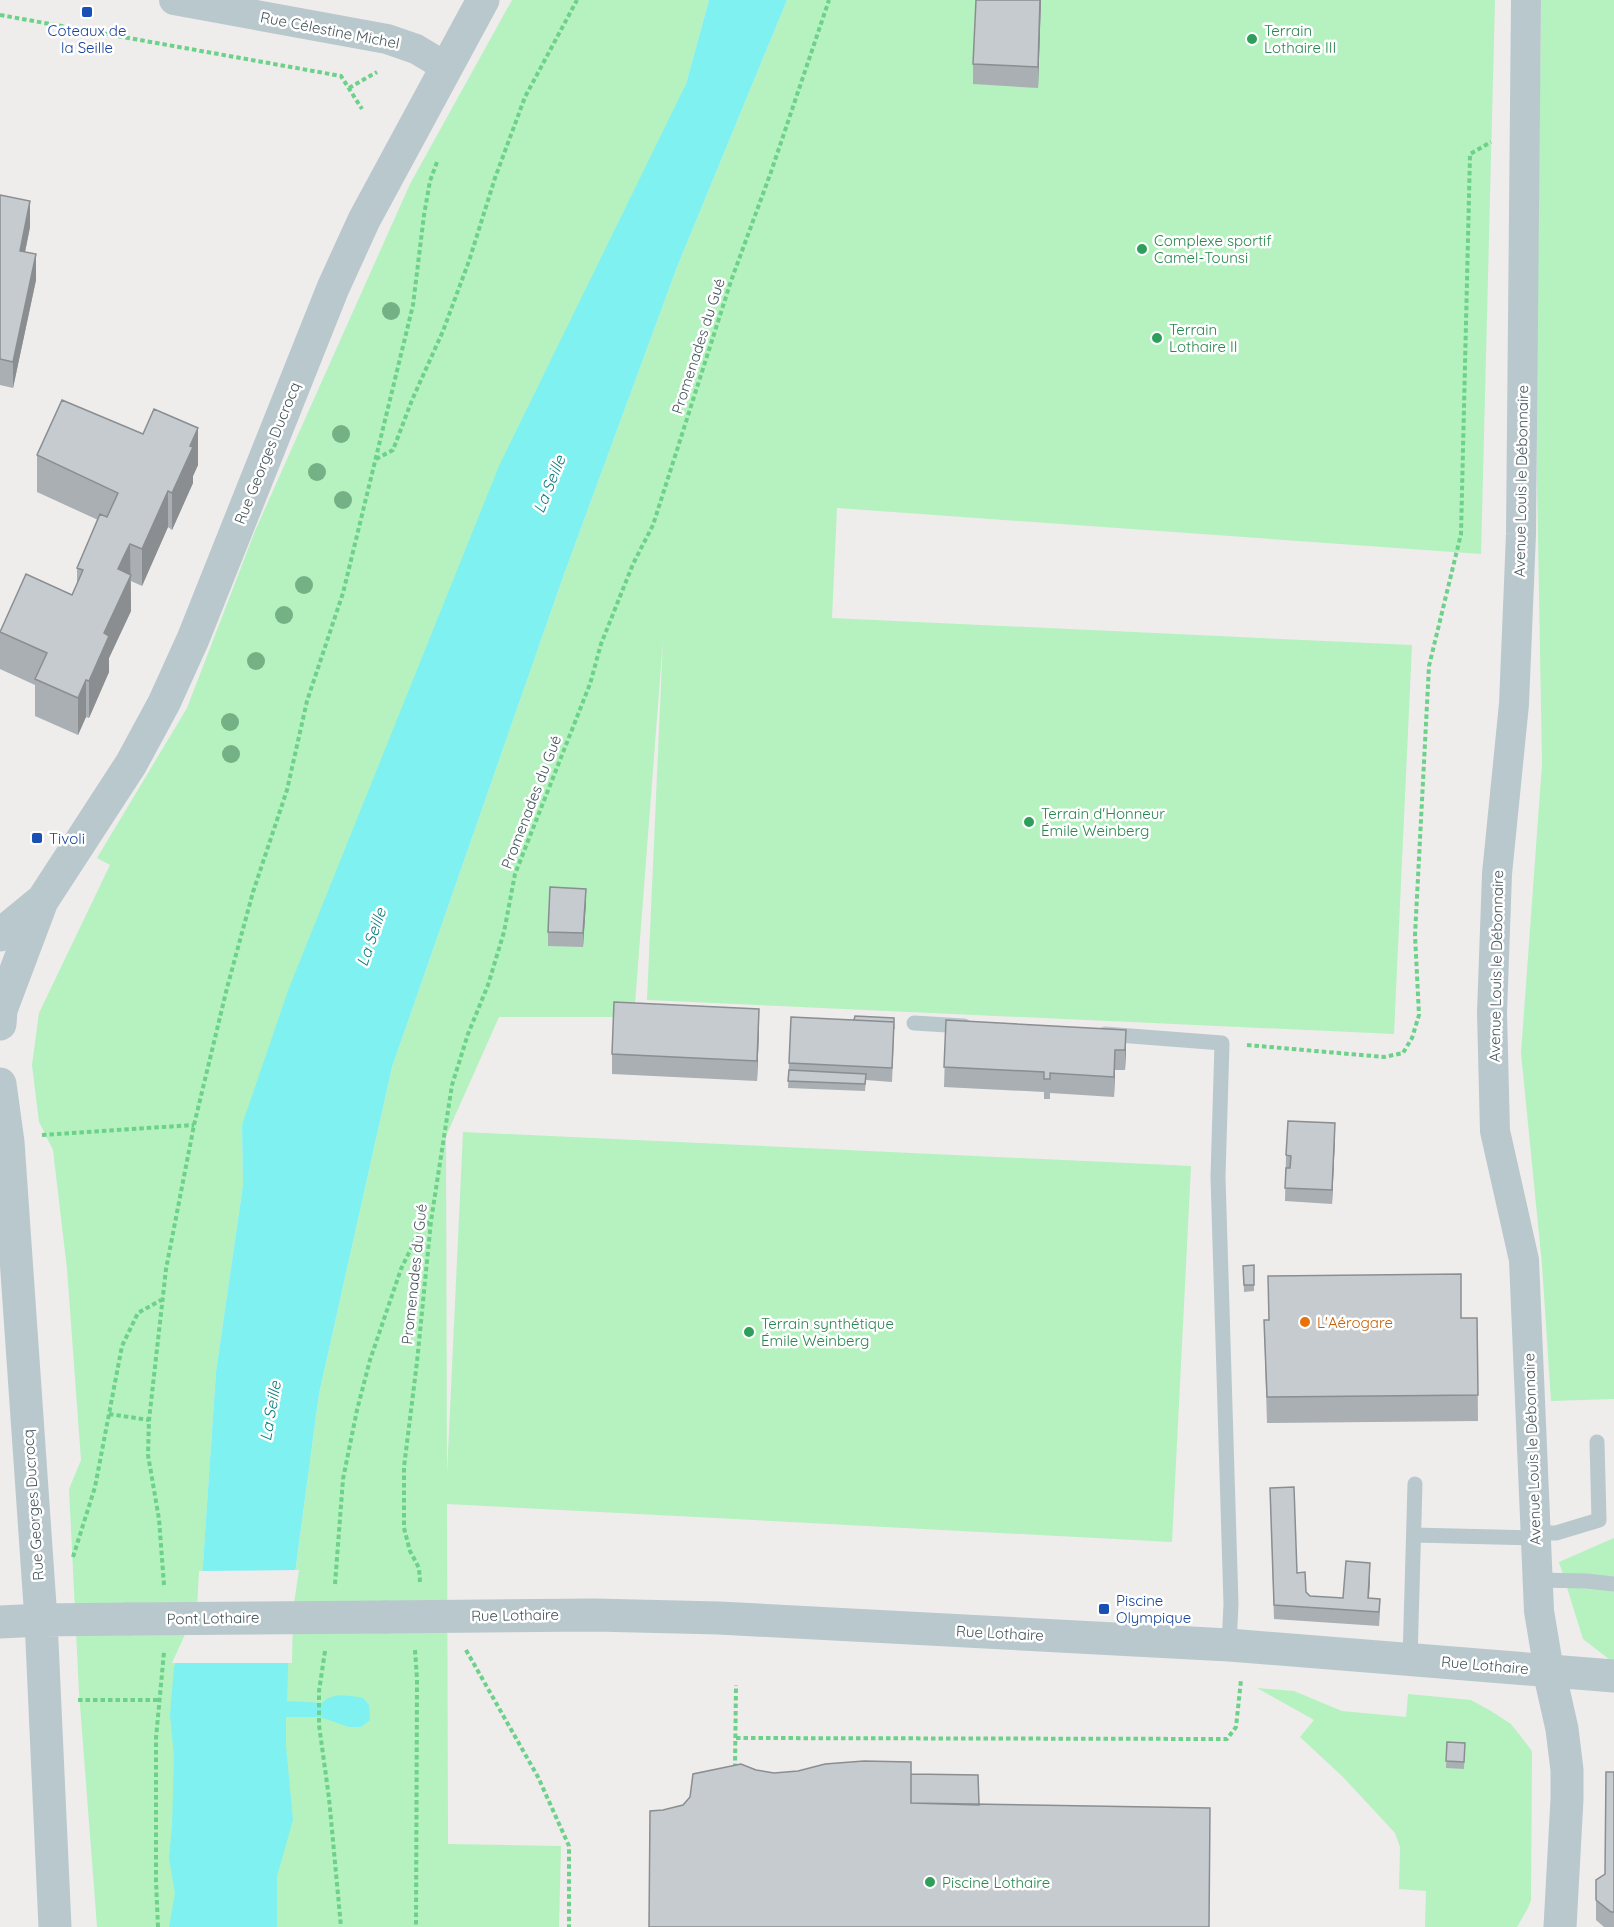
<svg xmlns="http://www.w3.org/2000/svg" width="1614" height="1927" font-family="Quicksand,sans-serif">
<style>
.green{fill:#b6f1c0}
.water{fill:#7ff1f1}
.pier{fill:#efecec}
.lines{fill:none;stroke-linecap:round;stroke-linejoin:round}
.path{stroke:#6cd189;stroke-width:4;stroke-dasharray:4.5 3;stroke-linecap:butt}
.service{stroke:#b9c8cd;stroke-width:15}
.minor{stroke:#b9c8cd;stroke-width:30}
.tertiary{stroke:#b9c8cd;stroke-width:33}
.tertiary-bridge{stroke:#b9c8cd;stroke-width:33}
.tree{fill:#74b185}
.wall{fill:#a9afb2}
.shaded-wall{fill:#8a8e91}
.building{fill:#c5cbcf;stroke:#8a8e91;stroke-width:1.5}
.transit-dot{fill:#1a4fb4;stroke:#fff;stroke-width:2}
.leisure-dot{fill:#2e9e5b;stroke:#fff;stroke-width:2}
.food-dot{fill:#e8710a;stroke:#fff;stroke-width:2}
.labels{text-anchor:middle;dominant-baseline:central;stroke-width:5;stroke-linejoin:round;paint-order:stroke}
.transit-label{font-size:15px;fill:#164399;stroke:#fff;text-anchor:start}
.street-label{font-size:15px;fill:#43545b;stroke:#fff}
.leisure-label{font-size:15px;fill:#27864d;stroke:#fff;text-anchor:start}
.food-label{font-size:15px;fill:#c56008;stroke:#fff;text-anchor:start}
.water-label{font-size:16px;font-style:italic;fill:#067f7e;stroke:#fff}
</style>
<rect width="100%" height="100%" fill="#efecec"/>
<path class="green" d="M512,0H709L686,84L242,1125L243,1185L216,1372L200,1609L183,1927H97L79,1692L69,1489L81,1460L67,1269L53,1150L39,1122L32,1065L39,1013L110,865L97,858L187,708L255,531L410,184Z
M787,0H1495L1481,554L837,508L832,618L1412,645L1394,1034L647,1000L663,640L634,1017H499L446,1136L447,1474L463,1132L1191,1166L1172,1542L447,1504L448,1844L561,1846L559,1927H227L290,1612L319,1394L392,1067L563,577L677,267Z
M1541,0H1614V1399L1551,1401L1542,1265L1521,1053L1542,764L1536,422Z
M1614,1538V1663L1583,1639L1559,1562Z
M1257,1688L1294,1691L1342,1711L1406,1717L1408,1694L1471,1700L1491,1711L1511,1724L1532,1751L1531,1900L1528,1908L1517,1927H1425L1426,1891L1399,1889L1400,1847L1395,1833L1343,1777L1300,1737L1314,1720Z"/>
<path class="water" d="M709,0H787L677,267L563,577L392,1067L319,1394L290,1611L287,1701L322,1703C333,1692 349,1696 363,1698L369,1705L370,1720L361,1727H349L320,1717H286V1746L293,1820L277,1876V1927H169L175,1893L169,1858L172,1826L174,1757L170,1715L174,1667L200,1608L216,1372L243,1185L242,1125L289,988L499,466L686,84Z"/>
<path class="pier" d="M299,1570L293,1610L292,1663H172L197,1608L199,1571Z"/>
<g class="lines">
<path class="path" d="M0,15L341,76L362,109
M349,88L377,72
M376,459L393,450L412,400L443,331L469,261L495,178L525,97L577,0
M1247,1045L1384,1057L1403,1053L1412,1038L1419,1015L1415,935L1429,666L1461,534L1470,154L1491,142
M42,1135L194,1125
M109,1414L149,1420
M73,1557L95,1487L122,1346L138,1313L161,1300
M420,1582L419,1568L410,1551L404,1528V1467L417,1362L431,1221L452,1085L468,1034L488,985L504,932L515,874L590,684L601,644L633,564L653,525L731,281L771,172L829,0
M335,1584L343,1479L357,1410L370,1360L401,1269L420,1230L430,1222
M164,1585L159,1519L148,1455L149,1420L166,1269L194,1125L227,988L253,892L287,790L307,701L343,593L413,305L424,215L430,181L437,162
M415,1650L417,1679L416,1927
M466,1650L538,1777L569,1846V1927
M325,1651L319,1691V1725L329,1798L341,1927
M78,1700H161
M736,1738L1227,1739L1236,1727L1241,1680
M735,1768L736,1685
M158,1927L156,1881V1738L164,1652"/>
<path class="service" d="M914,1023L964,1026
M1105,1034L1222,1043L1218,1177L1231,1604L1229,1645
M1535,1533H1556L1599,1520L1597,1442
M1414,1535L1535,1538
M1537,1580L1587,1581L1614,1584
M1410,1660L1415,1484"/>
<path class="minor" d="M174,0L387,39L416,49L446,67
M1526,0L1521,534L1514,704L1497,874L1492,1013L1495,1131L1524,1260L1539,1611L1549,1671"/>
<path class="tertiary" d="M0,935L40,902
M0,1024L1,1010L7,994L42,901L131,764L164,703L193,639L333,288L364,220L483,0
M0,1084L8,1142L41,1620L55,1927
M385,1617L594,1615L719,1618L1229,1645L1614,1676
M0,1622L41,1620L128,1619
M1549,1671L1562,1729L1567,1770V1799L1560,1927"/>
<path class="tertiary-bridge" d="M128,1619L385,1617"/>
</g>
<g class="tree">
<circle cx="391" cy="311" r="9"/>
<circle cx="341" cy="434" r="9"/>
<circle cx="317" cy="472" r="9"/>
<circle cx="343" cy="500" r="9"/>
<circle cx="304" cy="585" r="9"/>
<circle cx="284" cy="615" r="9"/>
<circle cx="256" cy="661" r="9"/>
<circle cx="230" cy="722" r="9"/>
<circle cx="231" cy="754" r="9"/>
</g>
<path class="wall" d="M1041,0L1038,88L973,84V64Z
M0,195L30,227L25,252L36,280L13,388L0,385Z
M37,455L198,465L193,476V483L172,530L168,527L142,586L131,581V611L109,658V672L89,718L86,717L78,735L35,716V685L0,669V632L72,595L77,584V568L98,520L37,492Z
M586,902L583,947L548,946V932Z
M946,1020L1126,1050L1125,1070H1115L1114,1097L1050,1093V1099H1044V1092L944,1087Z
M759,1029L757,1081L612,1074V1054Z
M894,1036L892,1082L866,1080L865,1091L788,1088L789,1063Z
M1335,1136L1332,1204L1285,1201L1286,1155Z
M1254,1265V1291L1244,1292L1243,1266Z
M1477,1318L1478,1421L1267,1423L1264,1320Z
M1270,1488L1297,1573L1306,1592L1310,1596L1343,1598L1370,1577L1369,1598L1380,1613L1379,1626L1274,1619Z
M1447,1742L1465,1743L1464,1769L1446,1768Z
M1614,1772V1927H1604L1596,1920V1880L1605,1874Z"/>
<path class="shaded-wall" d="M1040,0H1041L1038,88V67Z
M30,201V227L20,277V251Z
M36,254V280L13,388V362Z
M198,428V465L193,476V483L172,530V493L190,446Z
M168,491V527L142,586V549Z
M130,544L131,611L109,658V672L89,718V681L104,633L118,569Z
M86,680V717L78,735V698Z
M586,889V902L583,947V933Z
M759,1009V1029L757,1081V1061Z
M1126,1030V1050L1125,1070V1050Z
M1115,1050V1070L1114,1097V1077Z
M1335,1123V1136L1332,1204V1190Z
M1370,1563V1577L1368,1612V1598Z"/>
<path class="building" d="M976,0H1040L1038,67L973,64Z
M0,195L30,201L20,251L36,254L13,362L0,359Z
M62,400L143,434L154,409L198,428L190,446L193,447L172,493L168,491L142,549L130,544L124,556L118,569L131,575L104,633L109,636L89,681L86,680L78,698L35,679L47,653L0,632L26,574L72,595L83,570L77,568L100,514L107,517L118,493L37,455Z
M550,887L586,889L583,933L548,932Z
M614,1002L759,1009L757,1061L612,1054Z
M855,1016L894,1018V1029V1022L854,1020Z
M791,1017L894,1022L892,1068L789,1063Z
M946,1020L1126,1030L1125,1050H1115L1114,1077L1050,1073V1079H1044V1072L944,1067Z
M789,1070L866,1074L865,1084L788,1081Z
M1288,1121L1335,1123L1332,1190L1285,1188L1286,1168H1290L1291,1156L1286,1155Z
M1254,1265V1285H1244L1243,1266Z
M1461,1274V1318H1477L1478,1395L1267,1397L1264,1320H1269L1268,1276Z
M1294,1487L1297,1573L1305,1572L1306,1592L1310,1596L1343,1598L1346,1561L1370,1563L1368,1598L1380,1599L1379,1612L1274,1605L1270,1488Z
M1447,1742L1465,1743L1464,1762L1446,1761Z
M864,1761L911,1762V1803L1210,1808L1209,1927H649L650,1811L663,1810L683,1805L690,1797L693,1774L741,1764L756,1770L774,1773L798,1771L825,1764Z
M1606,1772H1614V1912H1611L1596,1900V1880L1605,1874Z
M911,1774L978,1775L979,1805L911,1803Z"/>
<g class="transit-dot">
<rect x="81" y="6" width="12" height="12" rx="3"/>
<rect x="31" y="832" width="12" height="12" rx="3"/>
<rect x="1098" y="1603" width="12" height="12" rx="3"/>
</g>
<g class="leisure-dot">
<circle cx="1252" cy="39" r="6"/>
<circle cx="1142" cy="249" r="6"/>
<circle cx="1157" cy="338" r="6"/>
<circle cx="1029" cy="822" r="6"/>
<circle cx="749" cy="1332" r="6"/>
<circle cx="930" cy="1882" r="6"/>
</g>
<circle class="food-dot" cx="1305" cy="1322" r="6"/>
<g class="labels">
<g class="transit-label">
<text x="87" y="30" text-anchor="middle">Coteaux de<tspan x="87" dy="17">la Seille</tspan></text>
<text x="49" y="838">Tivoli</text>
<text x="1116" y="1600">Piscine<tspan x="1116" dy="17">Olympique</tspan></text>
</g>
<g class="street-label">
<text transform="translate(330 30) rotate(11)">Rue Célestine Michel</text>
<text transform="translate(698 346) rotate(-72)">Promenades du Gué</text>
<text transform="translate(267 453) rotate(-68)">Rue Georges Ducrocq</text>
<text transform="translate(1521 481) rotate(-89)">Avenue Louis le Débonnaire</text>
<text transform="translate(531 802) rotate(-69)">Promenades du Gué</text>
<text transform="translate(1496 966) rotate(-89)">Avenue Louis le Débonnaire</text>
<text transform="translate(414 1274) rotate(-84)">Promenades du Gué</text>
<text transform="translate(1532 1449) rotate(-92)">Avenue Louis le Débonnaire</text>
<text transform="translate(33 1505) rotate(-94)">Rue Georges Ducrocq</text>
<text transform="translate(515 1615) rotate(-1)">Rue Lothaire</text>
<text transform="translate(213 1618) rotate(-1)">Pont Lothaire</text>
<text transform="translate(1000 1633) rotate(3)">Rue Lothaire</text>
<text transform="translate(1485 1665) rotate(5)">Rue Lothaire</text>
</g>
<g class="leisure-label">
<text x="1264" y="30">Terrain<tspan x="1264" dy="17">Lothaire III</tspan></text>
<text x="1154" y="240">Complexe sportif<tspan x="1154" dy="17">Camel-Tounsi</tspan></text>
<text x="1169" y="329">Terrain<tspan x="1169" dy="17">Lothaire II</tspan></text>
<text x="1041" y="813">Terrain d'Honneur<tspan x="1041" dy="17">Émile Weinberg</tspan></text>
<text x="761" y="1323">Terrain synthétique<tspan x="761" dy="17">Émile Weinberg</tspan></text>
<text x="942" y="1882">Piscine Lothaire</text>
</g>
<g class="food-label">
<text x="1317" y="1322">L'Aérogare</text>
</g>
<g class="water-label">
<text transform="translate(549 484) rotate(-68)">La Seille</text>
<text transform="translate(371 937) rotate(-71)">La Seille</text>
<text transform="translate(270 1411) rotate(-80)">La Seille</text>
</g>
</g>
</svg>
